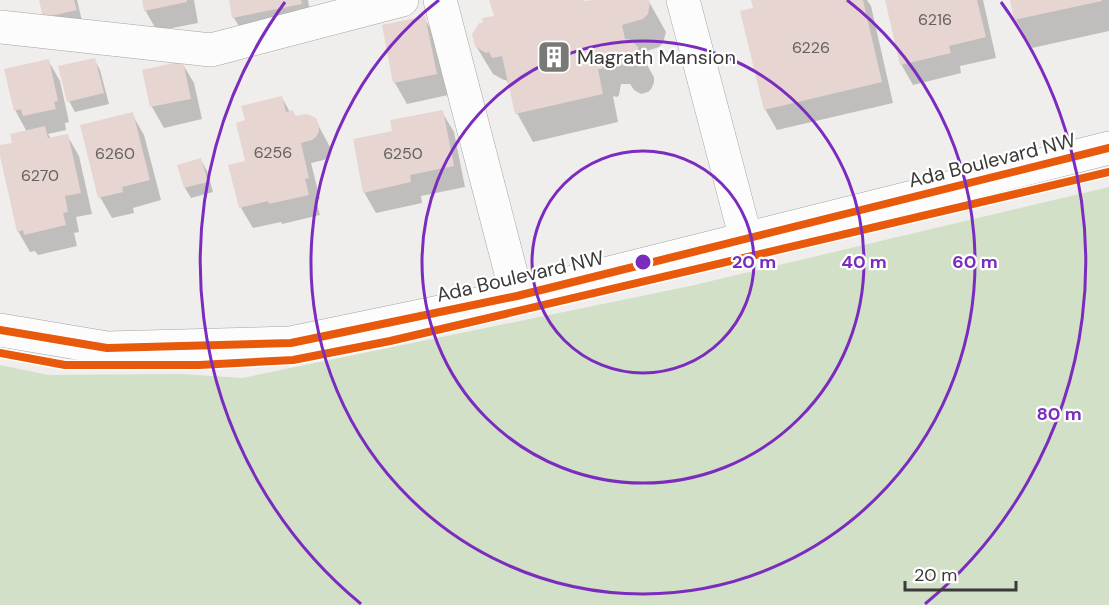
<svg xmlns="http://www.w3.org/2000/svg" width="1109" height="605" font-family="'DM Sans',sans-serif">
<style>
.green{fill:#d1e0c6}
.shadow{fill:#0003}
.building{fill:#e6d5d0}
.lines{fill:none;stroke-linecap:round;stroke-linejoin:round}
.minor-casing{stroke:#a6a4a2;stroke-width:34}
.minor{stroke:#fdfcfc;stroke-width:33}
.cycleway-casing{stroke:#fff;stroke-width:11}
.cycleway{stroke:#e8590c;stroke-width:8}
.ring{fill:none;stroke:#7b2cbf;stroke-width:3}
.labels{text-anchor:middle;dominant-baseline:central;stroke-width:4.5;stroke-linejoin:round;paint-order:stroke}
.number-label{font-size:16px;fill:#66615e}
.poi-label{font-size:20px;fill:#3b3a38;stroke:#fff;text-anchor:start}
.street-label{font-size:20px;fill:#3b3a38;stroke:#fff}
.centre{fill:#7b2cbf;stroke:#fff;stroke-width:3}
.ring-label{font-size:18px;text-anchor:middle;font-weight:bold;fill:#7b2cbf;stroke:#fff;stroke-width:4.5;stroke-linejoin:round;paint-order:stroke}
</style>
<rect width="100%" height="100%" fill="#f0eeec"/>
<path class="green" d="M1109,187V605H0V365L48,375L182,374L242,378L690,286Z"/>
<path class="shadow" d="M40,0H77L82,21L50,28Z
M143,0H194L198,23L157,31L145,10Z
M230,0H308L312,25L246,38L234,18Z
M491,0H584L585,3L598,0H648L666,32L663,43L659,47L640,53L654,77V83L651,89L648,92L641,94L634,90L630,84H621L619,95L617,97L613,96L618,122L533,142L517,113L510,86L506,80H504L493,74L476,46L484,25L496,17Z
M753,0H867L871,6L893,103L777,130L765,109Z
M886,0H983L996,58L960,66L961,73L913,85L901,64Z
M1011,0H1109V31L1032,48L1016,20Z
M424,18L436,38L448,95L407,104L395,83L383,26Z
M94,59L100,70L109,104L75,112L69,101Z
M48,60L60,81L69,122L65,123L66,130L48,134L51,139L67,135L79,156L92,214L76,217L79,232L74,233L77,246L38,255L35,251L30,252L18,231L0,147L14,144L27,132L15,110Z
M182,63L194,83L202,119L164,128L152,107L144,71Z
M282,98L290,112H293L296,117L315,119L331,149L329,156L324,160L311,163L320,199L316,200L320,215L282,224L281,222L253,228L241,208L247,162L246,122Z
M442,112L454,132L465,187L421,196L422,203L376,213L364,192L394,133Z
M132,114L144,135L161,200L133,208L134,213L112,218L100,197Z
M201,160L207,171L213,192L191,198L185,188Z"/>
<path class="building" d="M39,0H74L77,10L43,18Z
M142,0H187V2L144,11Z
M229,0H301L302,4L232,18Z
M489,0H583L584,1L594,0H649L650,2L648,14L643,19L622,25L625,39L631,40L638,47V53L636,60L631,64L624,66L616,62L613,56H606L604,67L601,69H598L603,94L515,114L502,56L492,58L489,52L486,53L475,46L472,34L479,23H483L482,18L494,16Z
M751,0H863L882,82L764,110L740,11L753,8Z
M885,0H977L986,37L949,46L951,53L900,65Z
M1010,0H1101L1102,1L1014,20Z
M425,16L437,74L393,83L382,25Z
M95,58L104,93L67,102L58,66Z
M49,59L58,101L54,102L56,109L23,116L21,109L14,111L4,69Z
M183,61L191,99L150,107L142,70Z
M282,96L286,112L293,110L295,116L306,114L310,115L316,118L319,125V131L316,137L312,140L301,143L309,178L305,179L309,195L269,204L268,201L239,208L228,165L245,161L236,123L245,120L241,106Z
M443,110L454,166L410,175L411,182L363,193L353,139L392,131L390,120Z
M133,112L150,180L122,187L123,192L98,198L80,125Z
M45,126L48,138L68,134L81,193L65,196L68,212L63,213L66,225L24,235L23,230L17,232L0,156V145L12,143L10,134Z
M201,158L208,182L184,188L177,165Z"/>
<g class="lines">
<g class="minor-casing">
<path id="minor" d="M440,0L517,296
M683,0L746,239
M0,27L211,50L402,0
M0,330L107,348L291,343L517,296L1109,148"/>
</g>
<use href="#minor" class="minor"/>
<g class="cycleway-casing">
<path id="cycleway" d="M0,330L107,348L291,343L517,296L1109,148
M0,353L65,365H199L293,360L390,341L1109,172"/>
</g>
<use href="#cycleway" class="cycleway"/>
</g>
<g class="ring">
<circle cx="643" cy="262" r="111"/>
<circle cx="643" cy="262" r="221"/>
<path d="M847 0A332 332 0 1 1 439 0"/>
<path d="M361 604A443 443 0 0 1 285 2M1001 2A443 443 0 0 1 925 604"/>
</g>
<defs>
<g id="building-square" transform="scale(1.725)"><rect x="-9" y="-9" width="18" height="18" rx="4" fill="#7a7977" stroke="#fff"/><path d="M-4-6H4V6H1V3H-1V6H-4ZM-2.5-4.3h1.7v1.8h-1.7ZM.8-4.3h1.7v1.8H.8ZM-2.5-1h1.7V.8h-1.7ZM.8-1h1.7V.8H.8Z" fill="#fff"/></g>
</defs>
<g fill-rule="evenodd">
<use href="#building-square" x="554" y="57"/>
</g>
<g class="labels">
<g class="number-label">
<text x="935" y="19">6216</text>
<text x="811" y="47">6226</text>
<text x="273" y="152">6256</text>
<text x="115" y="153">6260</text>
<text x="403" y="153">6250</text>
<text x="40" y="175">6270</text>
</g>
<g class="poi-label">
<text x="577" y="57">Magrath Mansion</text>
</g>
<g class="street-label">
<text transform="translate(992 160) rotate(-14)">Ada Boulevard NW</text>
<text transform="translate(520 276) rotate(-13)">Ada Boulevard NW</text>
</g>
</g>
<circle cx="643" cy="262" r="9" class="centre"/>
<g class="ring-label">
<text x="754" y="268">20 m</text>
<text x="864" y="268">40 m</text>
<text x="975" y="268">60 m</text>
<text x="1059" y="420">80 m</text>
</g>
<path d="M905 581v9h111v-9" fill="none" stroke="#3b3a38" stroke-width="3"/>
<text x="914" y="581" font-size="18" fill="#3b3a38" stroke="#ffffff" stroke-width="4.5" paint-order="stroke">20 m</text>
</svg>
